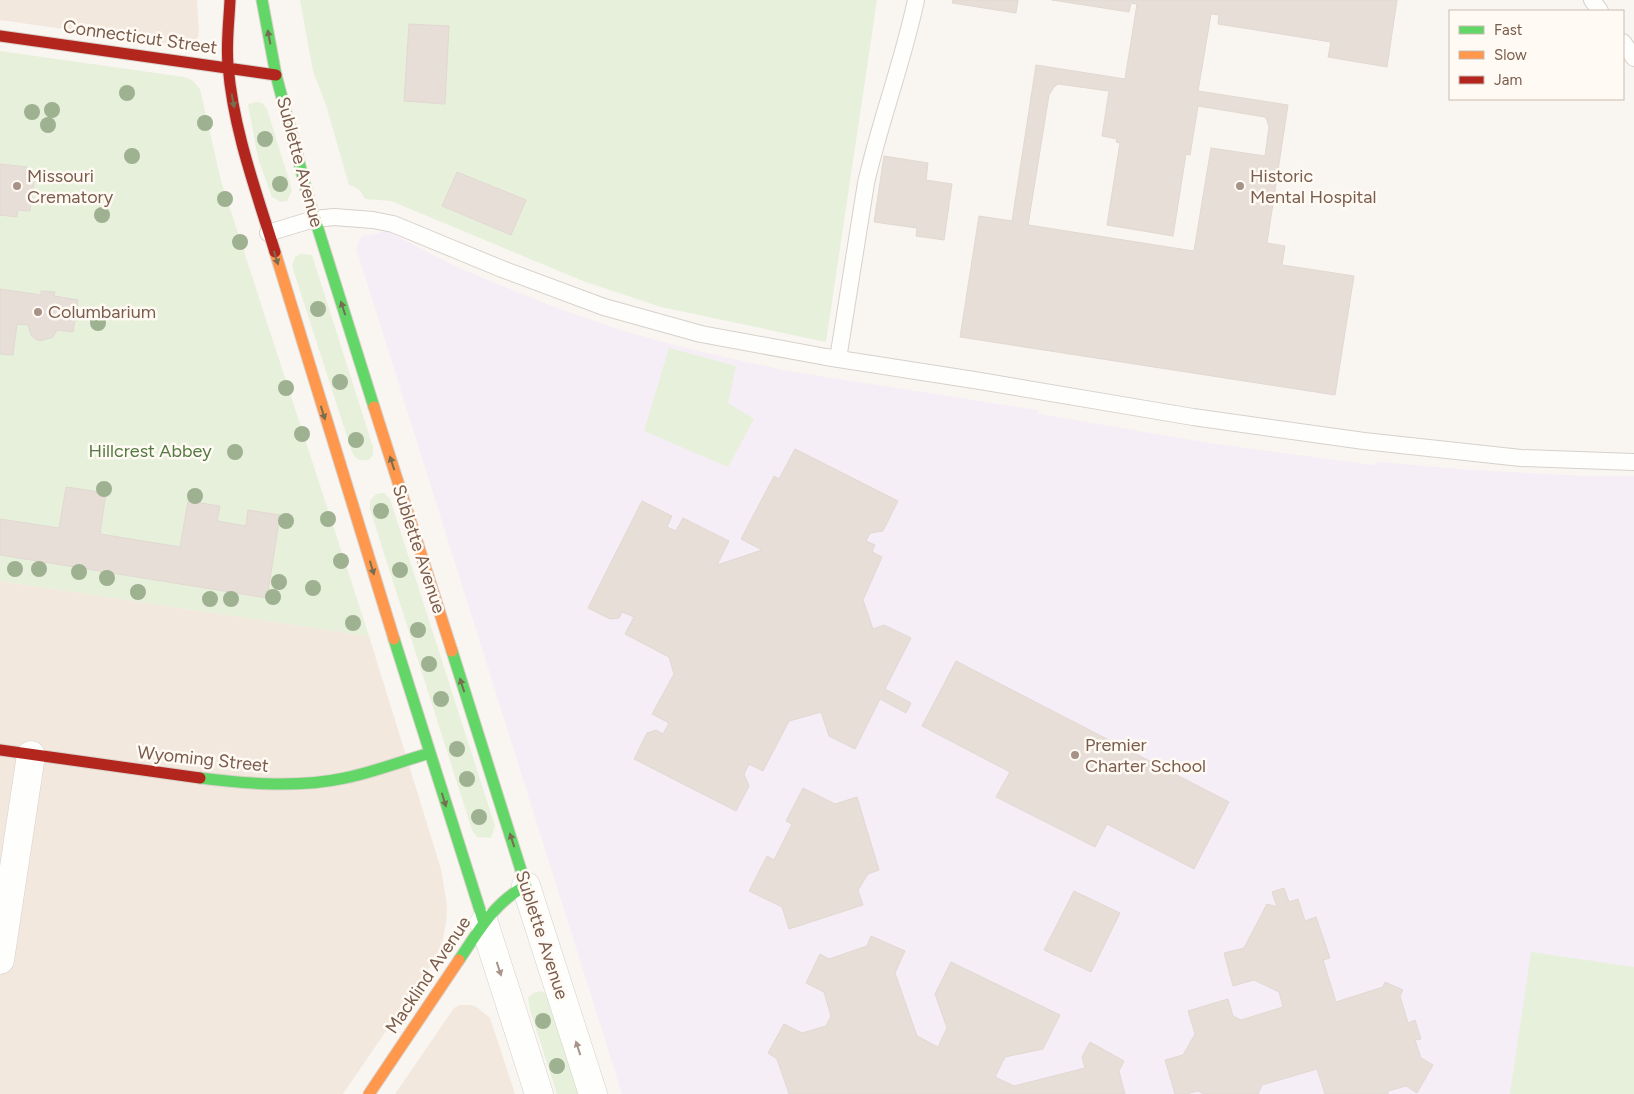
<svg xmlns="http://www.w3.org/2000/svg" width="1634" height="1094" font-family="Figtree,sans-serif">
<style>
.residential{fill:#f2e8de}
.education{fill:#f6eef6}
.green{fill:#e7f0db}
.building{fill:#e6ded7;stroke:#e2d8d2;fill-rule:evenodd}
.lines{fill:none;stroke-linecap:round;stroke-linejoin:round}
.lane-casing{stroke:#d7d1cb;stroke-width:18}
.street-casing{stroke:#d7d1cb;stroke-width:29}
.fast-casing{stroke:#d9d2cb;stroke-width:13}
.slow-casing{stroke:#d9d2cb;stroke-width:13}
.jam-casing{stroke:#d9d2cb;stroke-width:13}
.lane{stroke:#fefefd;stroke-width:16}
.street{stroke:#fefefd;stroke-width:28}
.fast{stroke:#63d668;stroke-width:11}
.slow{stroke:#ff974d;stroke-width:11}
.jam{stroke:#b3261e;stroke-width:11}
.tree{fill:#9eb190}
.oneway{fill:#776e51}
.oneway2{fill:#a8958b}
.poi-dot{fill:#a69286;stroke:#fffaf3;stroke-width:2}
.labels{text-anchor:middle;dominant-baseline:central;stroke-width:5;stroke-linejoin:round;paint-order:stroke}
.street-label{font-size:18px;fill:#7a5c4d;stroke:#fffaf3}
.poi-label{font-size:18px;fill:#7a5c4d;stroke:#fffaf3;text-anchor:start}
.park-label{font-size:18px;fill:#537a41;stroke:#fffaf3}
</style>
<rect width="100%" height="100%" fill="#f9f5f0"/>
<path class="residential" d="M0,0H197L199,31L198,37L192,44L184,46L0,20Z
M0,581L369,636L441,869L447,905L446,924L442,942L435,959L343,1094H0Z
M460,1005H471L478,1008L490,1018L515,1094H395L454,1008Z"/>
<path class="education" d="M387,231L459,268L549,305L620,330L693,350L788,371L1037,410L1039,414L1209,443L1373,465L1379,462L1470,470L1587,476H1634V1094H622L356,248L359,241L363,236Z"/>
<path class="green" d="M300,0H877L826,342L661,307L583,281L391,201L365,199C361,191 358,187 349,185L326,105L313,71Z
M0,51L184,77L192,80L200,89L221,181L369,636L0,581Z
M256,102L262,103L267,109L292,190L287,201L281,202L272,197L258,158L248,104Z
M301,254L312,255L373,447V455L369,460C360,461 356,460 352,452L292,266L295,257Z
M669,348L736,366L728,403L754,419L728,467L644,431Z
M384,493L390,499L495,826L491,838L477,837L472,830L370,509V501L376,494Z
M1531,952L1634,967V1094H1510Z
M541,991L549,996L581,1094H557L530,1010L528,998L533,993Z"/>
<path class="building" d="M953,0H1018L1016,13L952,3Z
M1052,0H1397L1387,67L1328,57L1331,42L1218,24L1219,15L1211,14L1198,91L1288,105L1267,243L1285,246L1282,265L1354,276L1335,395L960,337L979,216L1012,221L1036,65L1125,79L1137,4L1131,3L1129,12ZM1058,84L1109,91L1102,136L1117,139L1116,142L1120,143L1107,225L1173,236L1186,154L1190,155L1198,106L1265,117L1267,120L1269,127L1265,156L1211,148L1194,251L1028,225L1049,95L1054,87Z
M409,24L449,26L445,104L404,101Z
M884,156L928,163L926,180L952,184L944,240L916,236L917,228L874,222Z
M0,164L27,167L25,175L35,176L30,211L18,210L17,217L0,215Z
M457,172L526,200L511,235L442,206Z
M0,289L41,295V291L55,292L54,296L78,300L73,332L57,330L53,337L40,341L35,339L31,335L28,325L17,324L13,355L0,354Z
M795,449L898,501L883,531L870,533L866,541L875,545L872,552L882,557L863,600L873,629L884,625L911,638L885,689L911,703L906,713L880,699L855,749L829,736L821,712L789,721L763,771L749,764L744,774L749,786L736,811L634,759L647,733L656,730L663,734L669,723L652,714L674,674L669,657L625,634L634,617L622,612L619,618L610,619L588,608L642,501L672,516L667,527L676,531L683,518L729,541L717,565L762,550L741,539L774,476L779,479Z
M66,487L106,493L100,534L180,547L188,501L220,506L217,521L246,526L248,510L280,515L267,598L0,555V519L59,528Z
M956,661L1229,802L1194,869L1107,824L1095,847L996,797L1010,772L922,726Z
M803,788L835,804L857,797L879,870L868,874L858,890L863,905L789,929L782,907L749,891L767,856L774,860L792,824L786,821Z
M1284,888L1289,902L1298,899L1305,921L1316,917L1330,958L1323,960L1336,1002L1383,987L1385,982L1403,990L1400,996L1408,1023L1415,1020L1421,1039L1415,1040L1421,1058L1433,1065L1417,1093L1406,1086L1388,1091V1094H1325L1317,1069L1262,1085L1258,1094H1204L1198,1091L1186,1094H1175L1165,1060L1183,1055L1195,1034L1188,1011L1228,999L1233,1016L1241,1020L1283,1007L1279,992L1254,980L1233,986L1224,953L1244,948L1267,904L1277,907L1272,892Z
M1074,891L1120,913L1091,972L1044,950Z
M871,936L905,951L895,973L917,1036L938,1047L947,1028L935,994L951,962L1060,1015L1043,1049L1005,1057L995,1077L1014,1086L1085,1068L1082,1057L1090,1042L1124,1061L1119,1071L1125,1094H789L777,1059L768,1053L784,1024L802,1033L826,1026L831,1016L824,992L806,983L820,954L829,959L867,946Z"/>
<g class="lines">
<g class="lane-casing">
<path id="lane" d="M1592,0L1600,11
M1623,42L1634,58
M268,233L314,219L334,217L373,220L393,224L502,269L604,307L701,334L826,357L974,380L1193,417L1364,441L1521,458L1634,462
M838,359L866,183C880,121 903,62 916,0"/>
</g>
<g class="street-casing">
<path id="street" d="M526,886L593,1094
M484,923L539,1094
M0,960L31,755"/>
</g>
<g class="fast-casing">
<path id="fast" d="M262,0L276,75L309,200L374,407
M394,639L484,923
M452,651L526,886C495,901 478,932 459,960
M200,778C248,784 298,788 345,778C374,772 402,761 430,753"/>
</g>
<g class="slow-casing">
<path id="slow" d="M275,252L394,639
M374,407L452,651
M369,1094L459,960"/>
</g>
<g class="jam-casing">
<path id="jam" d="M230,0C229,22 226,44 228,65C233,129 256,191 275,252
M0,36L276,75
M0,750L200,778"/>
</g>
<use href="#lane" class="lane"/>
<use href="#street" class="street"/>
<use href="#fast" class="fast"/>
<use href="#slow" class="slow"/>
<use href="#jam" class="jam"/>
</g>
<g class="tree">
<circle cx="127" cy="93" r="8"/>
<circle cx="52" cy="110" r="8"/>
<circle cx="32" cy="112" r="8"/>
<circle cx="205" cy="123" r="8"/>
<circle cx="48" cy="125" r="8"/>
<circle cx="265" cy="139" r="8"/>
<circle cx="132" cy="156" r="8"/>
<circle cx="280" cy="184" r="8"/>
<circle cx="225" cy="199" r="8"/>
<circle cx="102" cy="215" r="8"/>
<circle cx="240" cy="242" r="8"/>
<circle cx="318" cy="309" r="8"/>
<circle cx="98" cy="323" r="8"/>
<circle cx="340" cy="382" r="8"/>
<circle cx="286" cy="388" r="8"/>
<circle cx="302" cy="434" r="8"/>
<circle cx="356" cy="440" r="8"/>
<circle cx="235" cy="452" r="8"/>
<circle cx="104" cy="489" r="8"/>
<circle cx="195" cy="496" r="8"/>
<circle cx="381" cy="511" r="8"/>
<circle cx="328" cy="519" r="8"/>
<circle cx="286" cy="521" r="8"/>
<circle cx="341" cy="561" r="8"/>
<circle cx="15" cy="569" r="8"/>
<circle cx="39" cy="569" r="8"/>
<circle cx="400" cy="570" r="8"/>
<circle cx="79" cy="572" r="8"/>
<circle cx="107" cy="578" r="8"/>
<circle cx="279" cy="582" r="8"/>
<circle cx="313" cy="588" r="8"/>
<circle cx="138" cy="592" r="8"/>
<circle cx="273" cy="597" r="8"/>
<circle cx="210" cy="599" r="8"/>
<circle cx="231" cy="599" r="8"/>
<circle cx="353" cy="623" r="8"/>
<circle cx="418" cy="630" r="8"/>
<circle cx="429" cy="664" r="8"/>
<circle cx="441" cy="699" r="8"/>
<circle cx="457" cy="749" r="8"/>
<circle cx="467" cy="779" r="8"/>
<circle cx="479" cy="817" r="8"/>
<circle cx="543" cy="1021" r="8"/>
<circle cx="557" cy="1066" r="8"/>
</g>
<defs><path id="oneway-solid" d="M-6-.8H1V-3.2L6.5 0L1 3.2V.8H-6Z" transform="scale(1.25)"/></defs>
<g class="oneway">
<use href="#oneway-solid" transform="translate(269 37) rotate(-101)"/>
<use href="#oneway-solid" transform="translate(233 101) rotate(79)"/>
<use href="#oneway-solid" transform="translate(276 258) rotate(73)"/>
<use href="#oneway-solid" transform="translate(343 308) rotate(-108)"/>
<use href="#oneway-solid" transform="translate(323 413) rotate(73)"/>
<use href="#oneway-solid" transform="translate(392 463) rotate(-108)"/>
<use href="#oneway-solid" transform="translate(372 568) rotate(73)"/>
<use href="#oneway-solid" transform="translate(462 685) rotate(-108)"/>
<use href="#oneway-solid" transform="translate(444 800) rotate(73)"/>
<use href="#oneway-solid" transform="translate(512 840) rotate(-108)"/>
</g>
<g class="oneway2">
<use href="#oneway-solid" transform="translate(499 969) rotate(72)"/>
<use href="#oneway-solid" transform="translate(578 1048) rotate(-108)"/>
</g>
<g class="poi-dot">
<circle cx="17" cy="186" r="5"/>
<circle cx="1240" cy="186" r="5"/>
<circle cx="38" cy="312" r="5"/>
<circle cx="1075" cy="755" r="5"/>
</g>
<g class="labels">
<g class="street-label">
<text transform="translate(140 37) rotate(8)">Connecticut Street</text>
<text transform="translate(300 162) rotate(75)">Sublette Avenue</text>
<text transform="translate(419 549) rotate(72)">Sublette Avenue</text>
<text transform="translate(203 759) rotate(6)">Wyoming Street</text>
<text transform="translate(542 935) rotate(72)">Sublette Avenue</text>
<text transform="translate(428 975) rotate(-56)">Macklind Avenue</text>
</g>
<g class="poi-label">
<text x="27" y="176">Missouri<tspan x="27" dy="21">Crematory</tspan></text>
<text x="1250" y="176">Historic<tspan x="1250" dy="21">Mental Hospital</tspan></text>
<text x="48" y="312">Columbarium</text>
<text x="1085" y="745">Premier<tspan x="1085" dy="21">Charter School</tspan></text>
</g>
<g class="park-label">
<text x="150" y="451">Hillcrest Abbey</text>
</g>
</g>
<rect x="1449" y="10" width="175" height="90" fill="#fffaf3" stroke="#cabbb1"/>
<rect x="1459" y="26" width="25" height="8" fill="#63d668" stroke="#cabbb1"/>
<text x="1494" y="35" font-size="15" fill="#7a5c4d">Fast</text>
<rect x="1459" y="51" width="25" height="8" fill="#ff974d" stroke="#cabbb1"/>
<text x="1494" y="60" font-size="15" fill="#7a5c4d">Slow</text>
<rect x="1459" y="76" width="25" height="8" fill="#b3261e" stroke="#cabbb1"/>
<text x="1494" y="85" font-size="15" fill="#7a5c4d">Jam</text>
</svg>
